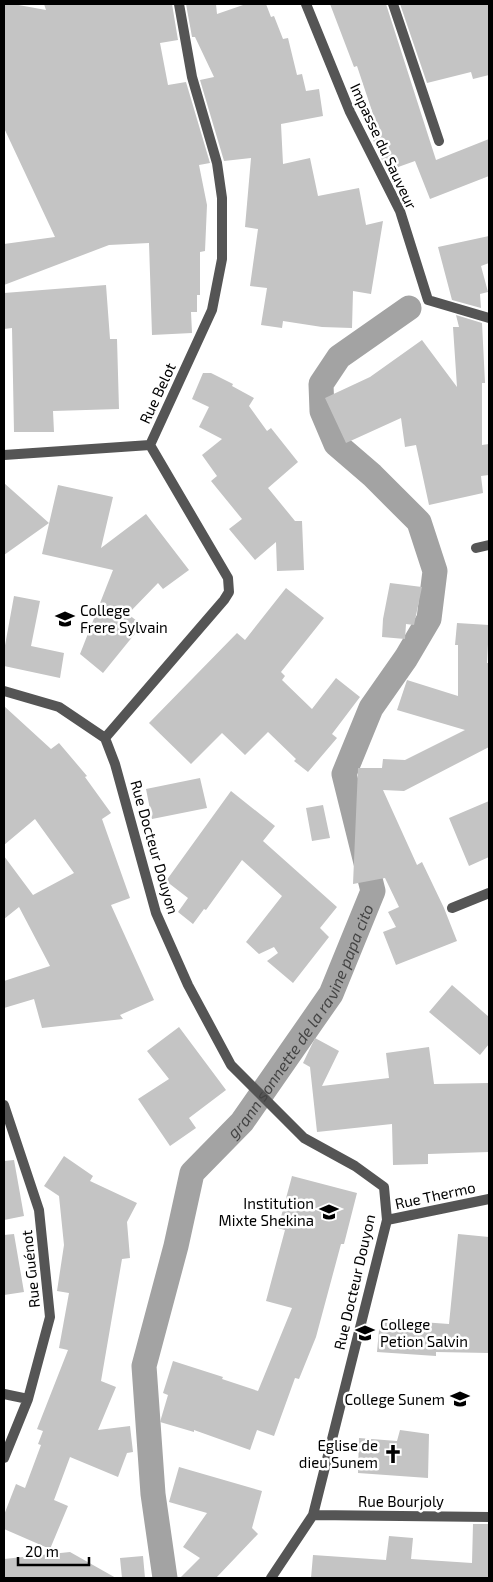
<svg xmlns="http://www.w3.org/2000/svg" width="493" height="1582" font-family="'Exo 2',sans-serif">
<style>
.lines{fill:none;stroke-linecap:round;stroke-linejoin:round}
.canal{stroke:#a3a3a3;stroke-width:25}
.building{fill:#c4c4c4}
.street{stroke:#555;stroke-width:10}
.labels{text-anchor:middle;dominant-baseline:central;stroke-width:5;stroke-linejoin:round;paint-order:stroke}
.street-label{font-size:15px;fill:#000;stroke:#fff}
.poi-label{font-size:15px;fill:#000;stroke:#fff;text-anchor:end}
.water-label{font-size:16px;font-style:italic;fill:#444;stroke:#fff}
</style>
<rect width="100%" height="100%" fill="#fff"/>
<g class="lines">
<path class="canal" id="s1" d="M165,1578L153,1494L144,1366L176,1246L192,1173L242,1122L331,994L373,891L344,774L371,708L406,658L429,619L435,571L419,522L372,475L336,444L322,411L321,384L339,357L409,308"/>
</g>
<path class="building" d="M4,4H13L46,10L44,4H172L178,40L160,43L168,85L186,82L210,163L199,165L207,205L205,251L200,252V295H197V312H191L192,333L152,335L149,243L109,245L4,285V244L55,237L4,128Z
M186,4H216L217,14L246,4H266L271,17L274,16L283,39L288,38L297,75L302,74L306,91L319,89L323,116L281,124L283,164L310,158L318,196L359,188L366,225L383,221L371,294L353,291L352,328L322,327L283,321L282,328L261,325L267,288L250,286L258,229L245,227L251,158L224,161L200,80L214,77L195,37H192Z
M330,4H386L436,160L489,139V176L430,199L415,161L387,171L375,145L365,117L373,114L357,66L354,67Z
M400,4H489V75L473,79L471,72L427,83Z
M489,236V263L481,266L488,292L480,294L481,308L452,300L438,247Z
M106,285L110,339H117L119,409L53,411L54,432H14L12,328L4,329V293Z
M456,315L482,323L485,383H482V445L489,444V475L481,476L483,493L429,505L416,445L405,447L401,418L346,443L325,398L370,377L422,340L457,387L453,327H459Z
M203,373H211L233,384L232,386L254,398L249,406L267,431L271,428L298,462L268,488L295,521H302L304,570L277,571L276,542L255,560L229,529L242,519L211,481L217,476L202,455L222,439L199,427L209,407L192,399Z
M4,483L49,523L4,555Z
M58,485L113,497L101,548L146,514L189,570L163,589L158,583L128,614L142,625L103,673L80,654L113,570L42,554Z
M390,583L422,587L414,625L406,624L405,639L382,637L383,619Z
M286,588L324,618L281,672L285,676L282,680L312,709L336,678L360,697L332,734L337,738L308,772L294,761L296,759L268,732L245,755L222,733L191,764L149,723L237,633L245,640Z
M14,596L40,601L31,646L64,653L60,678L4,666V651Z
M457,623L489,625L487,663H489V747L404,791L383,790L417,865L422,862L444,908L457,941L396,965L383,932L396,927L388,912L399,907L385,878L353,884L358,768H382L383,759L405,760L465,730L397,710L407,680L458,696V645H455Z
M4,706L51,749L59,743L87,776L85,777L111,813L102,819L130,898L111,905L154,1000L120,1015L123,1019L42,1028L34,999L4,1008V981L50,966L19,907L4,919V856L33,895L74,873L35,819L4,845Z
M200,778L207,808L152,819L146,789Z
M231,791L275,826L263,841L337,907L320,928L329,937L293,983L267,961L278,953L274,947L259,954L246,942L282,896L242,860L206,910L204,909L193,924L178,912L188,898L166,881Z
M489,801V857L469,866L449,818Z
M323,805L330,838L312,841L306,808Z
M452,985L489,1017V1044L480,1055L429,1012Z
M179,1027L226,1090L189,1118L196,1128L170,1146L138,1099L169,1079L147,1051Z
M315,1038L339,1051L322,1086L389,1078L386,1053L429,1047L434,1084L489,1083V1152L428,1154V1164L393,1165L392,1124L317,1132L310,1067L303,1063Z
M64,1156L93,1176L90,1181L137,1203L127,1222L130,1258L122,1259L101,1381L116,1387L98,1430L130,1426L133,1452L127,1453L118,1477L70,1457L54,1500L68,1506L50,1549L4,1529V1515L16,1484L25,1488L41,1445L38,1444L43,1431L37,1429L68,1350L59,1348L69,1293L57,1291L64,1245L59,1196L44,1186Z
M14,1160L24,1216L4,1220V1161Z
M292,1176L357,1193L344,1244H341L316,1337L299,1379L295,1378L274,1436L257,1430L250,1450L194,1430V1432L160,1422L168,1395L163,1393L173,1361L223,1377L222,1379L258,1391L292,1308L266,1301L285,1230L278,1228Z
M14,1234L24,1292L4,1295V1235Z
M458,1234L489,1237V1353L436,1352V1356L377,1352L380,1319L449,1324Z
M400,1430L429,1434L428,1478L358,1473L359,1438L397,1441Z
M179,1467L262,1491L252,1528L258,1534L216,1578H180L200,1558L183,1547L207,1513L169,1502Z
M473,1524H489V1578H311L313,1555L386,1560L389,1536L413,1538L411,1559L472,1563Z
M70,1552L116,1578H4V1559Z
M143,1556L145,1578H122L120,1558Z"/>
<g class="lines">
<path class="street" d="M306,4L350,112L400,211L428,300L489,318
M393,4L439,141
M4,455L150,445
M476,548L489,545
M4,691L59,707L105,738L115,764L156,913L188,985L231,1065L304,1138L355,1166L384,1187L387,1220L313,1515L271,1578
M105,738L224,600L229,592L228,578L150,445L212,310L222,259V198L217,163L192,77L179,4
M452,908L489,893
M4,1105L39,1210L50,1317L28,1399L4,1458
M387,1220L489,1199
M4,1394L28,1399
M313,1515L489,1517"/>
</g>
<defs>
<g id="school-bare" transform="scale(1.5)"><path d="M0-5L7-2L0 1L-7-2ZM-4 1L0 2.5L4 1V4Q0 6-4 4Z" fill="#000" stroke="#fff" stroke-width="2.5" paint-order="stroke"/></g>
<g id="church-bare" transform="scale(1.5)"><path d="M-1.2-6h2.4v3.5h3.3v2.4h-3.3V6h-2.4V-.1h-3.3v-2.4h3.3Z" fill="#000" stroke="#fff" stroke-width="2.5" paint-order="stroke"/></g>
</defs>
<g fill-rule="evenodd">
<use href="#school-bare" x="65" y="619"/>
<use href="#school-bare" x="329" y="1212"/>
<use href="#school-bare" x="365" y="1333"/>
<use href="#school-bare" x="460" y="1399"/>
<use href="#church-bare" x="393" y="1454"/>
</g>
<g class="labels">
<g class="street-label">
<text transform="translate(384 146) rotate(65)">Impasse du Sauveur</text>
<text transform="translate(157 393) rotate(-65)">Rue Belot</text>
<text transform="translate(155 847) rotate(74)">Rue Docteur Douyon</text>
<text transform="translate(435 1195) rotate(-12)">Rue Thermo</text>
<text transform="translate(30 1269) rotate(-96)">Rue Guénot</text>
<text transform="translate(354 1282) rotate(-77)">Rue Docteur Douyon</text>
<text x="401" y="1501">Rue Bourjoly</text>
</g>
<g class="poi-label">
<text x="80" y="610" text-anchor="start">College<tspan x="80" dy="17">Frere Sylvain</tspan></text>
<text x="314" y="1203">Institution<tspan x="314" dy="17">Mixte Shekina</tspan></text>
<text x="380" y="1324" text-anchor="start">College<tspan x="380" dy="17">Petion Salvin</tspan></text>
<text x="445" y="1399">College Sunem</text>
<text x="378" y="1445">Eglise de<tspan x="378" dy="17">dieu Sunem</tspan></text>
</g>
<g class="water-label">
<text stroke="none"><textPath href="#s1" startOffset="601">grann sonnette de la ravine papa cito</textPath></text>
</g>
</g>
<rect width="493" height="1582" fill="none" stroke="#000000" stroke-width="10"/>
<path d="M18 1557v8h71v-8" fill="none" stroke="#000000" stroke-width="2.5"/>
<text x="25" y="1557" font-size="15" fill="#000000" stroke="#ffffff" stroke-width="4" paint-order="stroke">20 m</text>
</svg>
